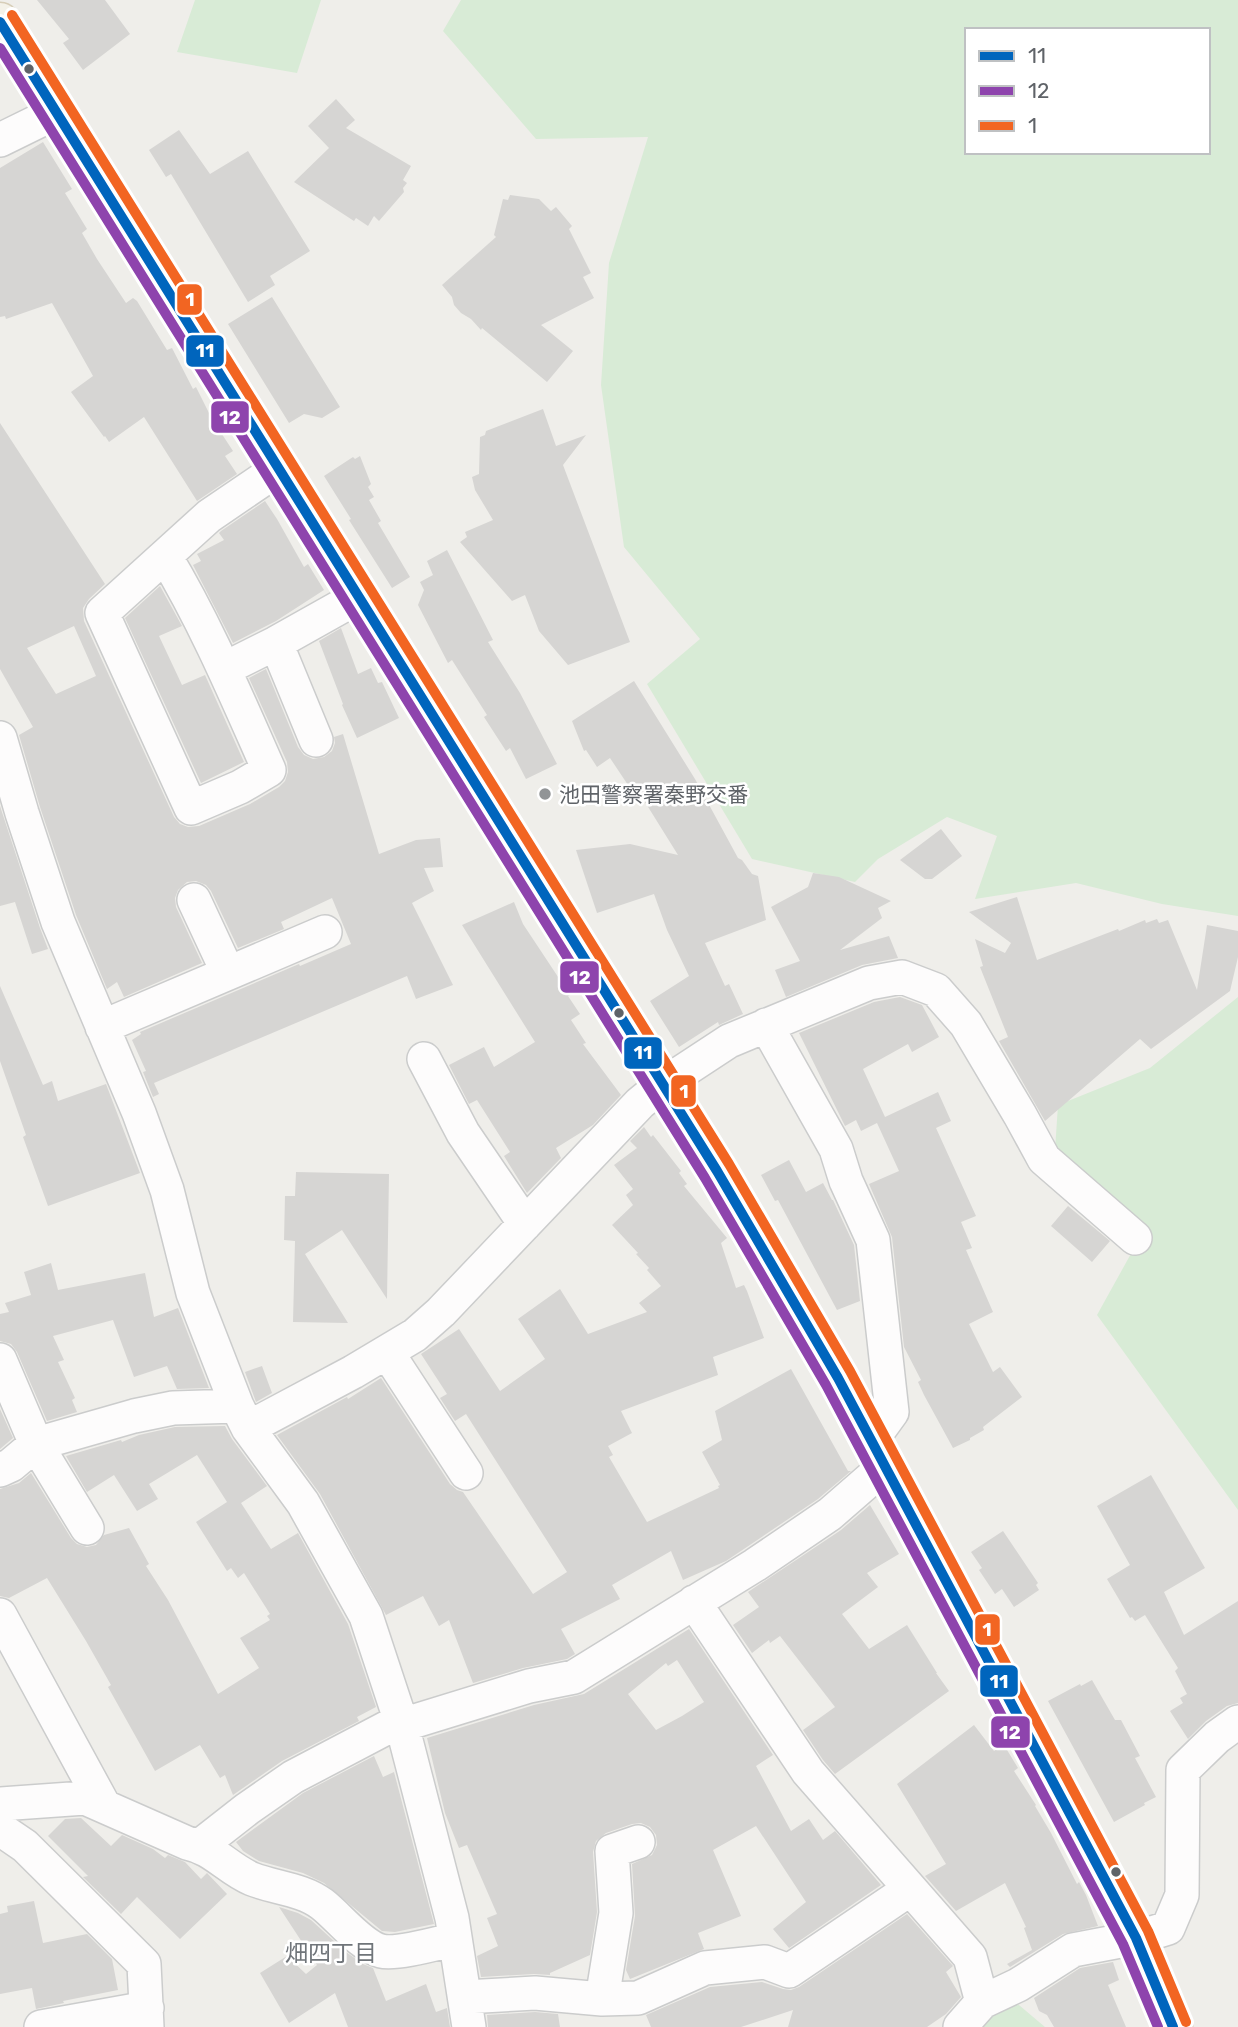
<svg xmlns="http://www.w3.org/2000/svg" width="1238" height="2027" font-family="Rubik,'Noto Sans JP',sans-serif">
<style>
.green{fill:#d8ebd6;fill-rule:evenodd}
.building{fill:#d6d5d3;fill-rule:evenodd}
.lines{fill:none;stroke-linecap:round;stroke-linejoin:round}
.minor-casing{stroke:#cbcccc;stroke-width:36}
.major-casing{stroke:#d7ceb8;stroke-width:41}
.minor{stroke:#fdfcfc;stroke-width:33}
.major{stroke:#f4f2e9;stroke-width:38}
.bus-1-casing{stroke:#fff;stroke-width:16}
.bus-2-casing{stroke:#fff;stroke-width:16}
.bus-3-casing{stroke:#fff;stroke-width:16}
.bus-1{stroke:#0065bd;stroke-width:10}
.bus-2{stroke:#8e44ad;stroke-width:10}
.bus-3{stroke:#f26522;stroke-width:10}
.bus-dot{fill:#5f6368;stroke:#fff;stroke-width:2.5}
.poi-dot{fill:#919496;stroke:#fff;stroke-width:2.5}
.labels{text-anchor:middle;dominant-baseline:central;stroke-width:5;stroke-linejoin:round;paint-order:stroke}
.poi-label{font-size:21px;fill:#5f6368;stroke:#fff;text-anchor:start}
.neighbourhood-label{font-size:23px;fill:#70757a;stroke:#fff}
.line-badge{stroke:#fff;stroke-width:2.5}
.badge-label{font-size:19px;text-anchor:middle;font-weight:bold;fill:#fff}
</style>
<rect width="100%" height="100%" fill="#efeeea"/>
<path class="green" d="M195,0H321L297,73L177,52Z
M461,0H1238V916L1162,904L1076,883L975,899L997,836L947,817L878,859L855,882L752,859L647,684L700,639L624,547L601,385L609,263L648,137L536,139L443,31ZM967,30H1208V152H967Z
M1238,997V1510L1097,1315L1143,1232L1055,1150L1058,1105L1150,1068Z
M1013,2000L1045,2027H971Z"/>
<path class="building" d="M37,0H105L130,34L83,70L63,43L69,39Z
M336,99L355,120L346,128L411,166L403,180L407,183L403,188L404,192L379,221L374,216L368,226L356,218L354,221L294,182L329,148L308,126Z
M179,130L210,174L248,151L310,251L270,276L275,285L248,302L171,174L166,177L149,150Z
M43,142L72,189L65,193L87,229L82,233L97,259L126,303L133,298L137,301L167,350L172,348L193,389L196,387L212,419L233,451L225,456L237,474L197,501L144,417L109,442L105,436L104,437L71,392L93,376L52,303L6,319L5,316L0,317V168Z
M510,195L539,199L551,211L556,207L572,226L569,229L591,273L583,277L594,298L541,325L573,351L547,382L482,328L481,330L471,319L461,313L454,305L452,297L442,285L496,237L494,235L503,199L508,200Z
M272,297L340,407L322,418L304,414L289,423L228,324Z
M543,409L556,446L586,435L563,465L630,642L568,665L539,631L525,595L512,601L460,542L467,537L465,532L493,520L475,490L472,477L479,474L480,437L485,435L486,431Z
M0,423L105,584L89,599L83,608L84,621L174,817L180,824L188,827L199,826L250,804L279,787L285,781L288,772L287,762L249,678L266,669L298,747L304,755L313,759L324,757L332,751L335,743L334,737L343,734L379,854L416,840L440,838L443,867L424,868L434,891L412,903L453,985L416,999L407,976L154,1083L159,1094L153,1097L143,1072L146,1071L132,1040L141,1034L140,1032L299,964L300,966L351,944L332,898L281,922L284,929L238,948L211,891L206,885L196,881L187,882L178,890L175,898L176,907L202,963L124,997L117,982L107,989L76,915L40,807L19,735L33,727L0,669ZM74,626L96,676L56,694L27,648Z
M360,456L371,484L368,487L374,497L369,500L381,521L378,523L410,577L392,588L349,520L351,519L324,476L353,457L355,459Z
M265,501L277,519L304,567L308,564L324,590L276,621L233,643L193,565L201,561L197,554L224,540L219,533L221,531Z
M447,550L493,640L488,642L520,693L557,764L526,779L510,748L506,751L484,717L487,715L452,660L448,663L418,605L424,590L420,582L433,575L427,561Z
M160,586L182,626L159,636L182,685L205,675L244,762L201,783L125,618Z
M341,628L358,674L371,668L378,683L382,682L399,718L357,738L342,705L343,704L319,641Z
M634,681L695,779L738,858L742,860L752,874L758,876L766,920L705,943L725,986L729,984L743,1014L719,1025L718,1022L679,1047L650,1001L689,976L667,930L654,894L597,913L576,850L630,844L678,855L635,786L630,788L610,758L597,767L586,750L584,751L572,721Z
M0,806L40,928L48,949L32,954L15,902L0,906Z
M941,829L962,856L932,879H925L900,860Z
M813,873L839,877L891,901L878,908L882,918L840,950L889,936L898,958L862,965L786,997L775,970L800,961L771,907L808,887Z
M1017,897L1037,960L1118,929L1119,931L1145,920L1146,923L1157,919L1159,923L1168,920L1197,990L1207,925L1238,931V957L1230,991L1151,1049L1140,1039L1045,1121L999,1041L1008,1037L980,967L983,966L975,939L1005,953L1011,943L969,912Z
M514,902L523,924L570,995L568,996L580,1014L571,1020L586,1043L583,1044L621,1095L593,1125L556,1148L561,1158L527,1193L504,1156L510,1152L477,1100L469,1104L449,1065L484,1047L494,1067L535,1042L462,925Z
M0,986L43,1085L52,1081L58,1101L106,1084L140,1173L48,1206L23,1137L26,1135L0,1061Z
M900,997L922,1005L939,1037L912,1052L908,1044L863,1069L885,1117L938,1092L951,1121L936,1128L976,1216L961,1222L972,1248L966,1250L993,1312L969,1324L993,1372L1000,1367L1022,1397L983,1427L984,1430L970,1438V1440L953,1448L924,1395L918,1382L921,1380L904,1347L892,1237L869,1184L899,1171L877,1123L861,1131L856,1120L845,1126L799,1033L874,1002Z
M644,1127L651,1137L653,1135L681,1171L679,1173L687,1184L684,1186L727,1238L721,1243L736,1288L744,1285L747,1291L764,1338L713,1357L718,1375L621,1411L632,1433L608,1446L613,1455L609,1457L647,1522L719,1488L718,1486L720,1485L702,1452L722,1440L715,1411L791,1369L848,1471H851L818,1499L726,1561L683,1580L671,1551L612,1585L620,1599L561,1629L575,1654L567,1659L523,1668L473,1683L449,1620L439,1626L423,1596L386,1615L320,1494L277,1435L347,1397L348,1399L381,1378L450,1484L457,1490L463,1492L533,1594L567,1572L466,1414L455,1421L440,1398L447,1394L421,1354L459,1329L500,1391L545,1359L518,1319L560,1289L588,1334L647,1312L639,1303L661,1286L647,1270L649,1268L636,1254L638,1253L612,1225L633,1205L626,1195L633,1189L614,1165L637,1148L630,1141Z
M789,1160L806,1192L823,1183L832,1200H833L854,1245L860,1301L837,1310L778,1200L775,1201L761,1175Z
M296,1172L389,1174L387,1299L342,1230L305,1254L348,1323L293,1322L295,1241L284,1240L285,1196H295Z
M1068,1206L1110,1241L1092,1262L1051,1226Z
M51,1263L58,1290L145,1273L154,1317L178,1308L209,1388L177,1389L167,1366L134,1377L113,1320L53,1336L64,1360L58,1362L75,1398L72,1400L77,1412L47,1421L17,1352L11,1344L0,1341V1314L9,1312L5,1303L31,1295L24,1272Z
M262,1366L272,1393L256,1402L245,1372Z
M0,1409L13,1438L0,1449Z
M225,1426L232,1439L267,1486L241,1503L271,1549L298,1533L348,1624L376,1707L357,1717L359,1721L282,1761L233,1795L225,1775L220,1778L200,1745L155,1771L108,1687L111,1685L86,1641L47,1578L9,1598L0,1596V1489L19,1483L31,1473L71,1538L77,1544L87,1547L96,1545L104,1535L129,1528L149,1564L146,1566L168,1600L218,1694L259,1668L240,1638L270,1620L267,1616L270,1614L244,1573L238,1578L231,1568L227,1571L196,1522L227,1502L197,1455L149,1484L158,1499L137,1511L114,1475L87,1492L66,1456L121,1440L122,1442L139,1435L175,1427Z
M1151,1475L1205,1568L1164,1592L1184,1635L1238,1601V1703L1227,1706L1206,1721L1188,1739L1170,1711L1183,1703L1180,1698L1187,1694L1175,1671L1178,1668L1145,1615L1135,1621L1132,1617L1130,1618L1107,1579L1130,1565L1097,1506Z
M870,1505L899,1554L867,1573L878,1587L842,1614L869,1649L907,1625L937,1673H936L949,1691L835,1774L823,1760L803,1730L835,1707L780,1636L770,1643L769,1640L752,1653L733,1625L759,1607L748,1592L841,1530Z
M1003,1531L1038,1583L1036,1585L1039,1590L1014,1607L1002,1589L995,1594L979,1570L982,1568L971,1552Z
M689,1629L773,1755L756,1766L791,1831L809,1819L823,1840L835,1831L881,1885L789,1948L773,1929L806,1902L756,1826L713,1850L741,1916L698,1933L704,1949L630,1979L626,1970L635,1916L632,1864L652,1855L657,1845L656,1835L650,1827L641,1823L632,1824L606,1833L596,1841L593,1852L597,1912L590,1955L550,1973V1975L534,1974L481,1977L477,1956L498,1946L487,1918L497,1914L467,1845L459,1848L445,1813L427,1738L534,1705L584,1694ZM677,1660L704,1702L682,1716L656,1730L628,1694L666,1663L668,1666Z
M1092,1680L1115,1720H1121L1140,1756L1135,1758L1156,1797L1144,1803L1145,1805L1114,1822L1048,1701L1080,1684L1081,1686Z
M974,1725L994,1751L1004,1745L1018,1768L1014,1771L1036,1805L1035,1806L1051,1833L1077,1884L1079,1882L1086,1895L1098,1926L1063,1934L1010,1967L1007,1964L1032,1950L1024,1928L1026,1927L1005,1883L956,1911L925,1876L946,1864L897,1784Z
M374,1756L383,1777L394,1772L434,1924L395,1932L382,1931L324,1883L303,1873L259,1861L243,1851L236,1842L303,1793Z
M81,1818L111,1846L122,1835L153,1849L165,1858L168,1855L185,1862L201,1879L207,1873L227,1894L180,1939L137,1897L121,1914L83,1877L88,1876L48,1836L65,1819Z
M34,1901L43,1943L87,1934L112,1959L118,1990L63,2001L64,2003L36,2009L32,1988L0,1994V1914L8,1912L7,1906Z
M279,1907L298,1913L311,1920L346,1952L363,1964L373,1968L386,2001L426,1984L436,2012L447,2008L450,2027H348L335,1993L289,2023L260,1973L287,1956L306,1974L317,1965Z
M907,1914L953,1966L946,1972L961,1997L946,2014L927,2027H788L793,2010L741,2027H651L646,2015L710,1987L762,1982L783,1989L791,1990L799,1987Z
M1113,1962L1119,1980L1108,1985L1126,2027H1054L1047,2015L1039,2011L1034,1998L1080,1968Z
M535,2012L558,2014L560,2027H488L487,2015Z"/>
<g class="lines">
<g class="minor-casing">
<path id="minor" d="M0,140L57,112
M165,556C206,624 237,698 269,770L240,787L191,808L102,613L209,516L278,469
M276,643L316,740
M224,669L276,643L358,597
M0,738L22,813L58,922L139,1113L167,1190L193,1293L237,1406L248,1428L303,1503L366,1616L402,1725L452,1918L469,2027
M194,900L228,973
M766,1025L836,1149L846,1181L873,1240L892,1412L871,1441
M102,1027L325,932
M424,1059L463,1133L525,1224
M387,1352L466,1473
M0,1360L36,1444L87,1528
M248,1428L353,1372L415,1335L441,1312L640,1103L662,1085L729,1041L869,983L902,977L936,990L966,1024L1020,1115L1044,1159L1135,1238
M0,1470L11,1465L36,1444L134,1416L173,1408L237,1406
M694,1602L808,1772L970,1957L982,2002L960,2027
M0,1615L103,1804
M0,1804L85,1798L187,1843C213,1848 228,1869 252,1879C275,1888 302,1889 322,1904C339,1917 361,1946 381,1951C396,1955 438,1943 455,1939
M0,1829L25,1846L144,1964L147,2027
M201,1845L247,1809L293,1777L390,1726L402,1725L529,1686L574,1677L755,1565L830,1514L884,1467
M465,1997L535,1993L602,1999L638,1998L705,1968L765,1962L789,1971L910,1889
M602,1999L616,1913L612,1851L638,1842
M982,2002L1018,1985L1073,1950L1136,1938L1168,1928L1182,1895L1183,1770L1217,1737L1238,1722
M41,2027L147,2008"/>
</g>
<g class="major-casing">
<path id="major" d="M0,22L662,1085L717,1171L838,1378L1136,1938L1173,2027"/>
</g>
<use href="#minor" class="minor"/>
<use href="#major" class="major"/>
<g class="bus-1-casing">
<path id="bus-1" d="M0,22L717,1171L838,1378L1136,1938L1173,2027"/>
</g>
<g class="bus-2-casing">
<path id="bus-2" d="M0,48L705,1178L826,1385L1123,1944L1158,2027"/>
</g>
<g class="bus-3-casing">
<path id="bus-3" d="M12,15L729,1164L850,1371L1148,1931L1186,2022"/>
</g>
<use href="#bus-1" class="bus-1"/>
<use href="#bus-2" class="bus-2"/>
<use href="#bus-3" class="bus-3"/>
</g>
<g class="bus-dot">
<circle cx="29" cy="69" r="6"/>
<circle cx="619" cy="1013" r="6"/>
<circle cx="1116" cy="1872" r="6"/>
</g>
<circle class="poi-dot" cx="545" cy="794" r="7"/>
<g class="labels">
<g class="poi-label">
<text x="559" y="794">池田警察署秦野交番</text>
</g>
<g class="neighbourhood-label">
<text x="331" y="1953">畑四丁目</text>
</g>
</g>
<g class="line-badge">
<rect x="176" y="283" width="27" height="33" rx="7" fill="#f26522"/>
<rect x="185" y="334" width="40" height="34" rx="7" fill="#0065bd"/>
<rect x="210" y="400" width="40" height="34" rx="7" fill="#8e44ad"/>
<rect x="559" y="960" width="41" height="34" rx="7" fill="#8e44ad"/>
<rect x="623" y="1036" width="40" height="34" rx="7" fill="#0065bd"/>
<rect x="670" y="1074" width="27" height="34" rx="7" fill="#f26522"/>
<rect x="974" y="1613" width="27" height="33" rx="7" fill="#f26522"/>
<rect x="979" y="1664" width="40" height="34" rx="7" fill="#0065bd"/>
<rect x="990" y="1715" width="41" height="34" rx="7" fill="#8e44ad"/>
</g>
<g class="badge-label">
<text x="190" y="306">1</text>
<text x="205" y="357">11</text>
<text x="230" y="424">12</text>
<text x="580" y="984">12</text>
<text x="643" y="1059">11</text>
<text x="684" y="1098">1</text>
<text x="987" y="1636">1</text>
<text x="999" y="1688">11</text>
<text x="1010" y="1739">12</text>
</g>
<rect x="965" y="28" width="245" height="126" fill="#ffffff" stroke="#bfc1c3" stroke-width="2"/>
<rect x="979" y="51" width="35" height="10" fill="#0065bd" stroke="#bfc1c3" stroke-width="2"/>
<text x="1028" y="63" font-size="21" fill="#5f6368">11</text>
<rect x="979" y="86" width="35" height="10" fill="#8e44ad" stroke="#bfc1c3" stroke-width="2"/>
<text x="1028" y="98" font-size="21" fill="#5f6368">12</text>
<rect x="979" y="121" width="35" height="10" fill="#f26522" stroke="#bfc1c3" stroke-width="2"/>
<text x="1028" y="133" font-size="21" fill="#5f6368">1</text>
</svg>
